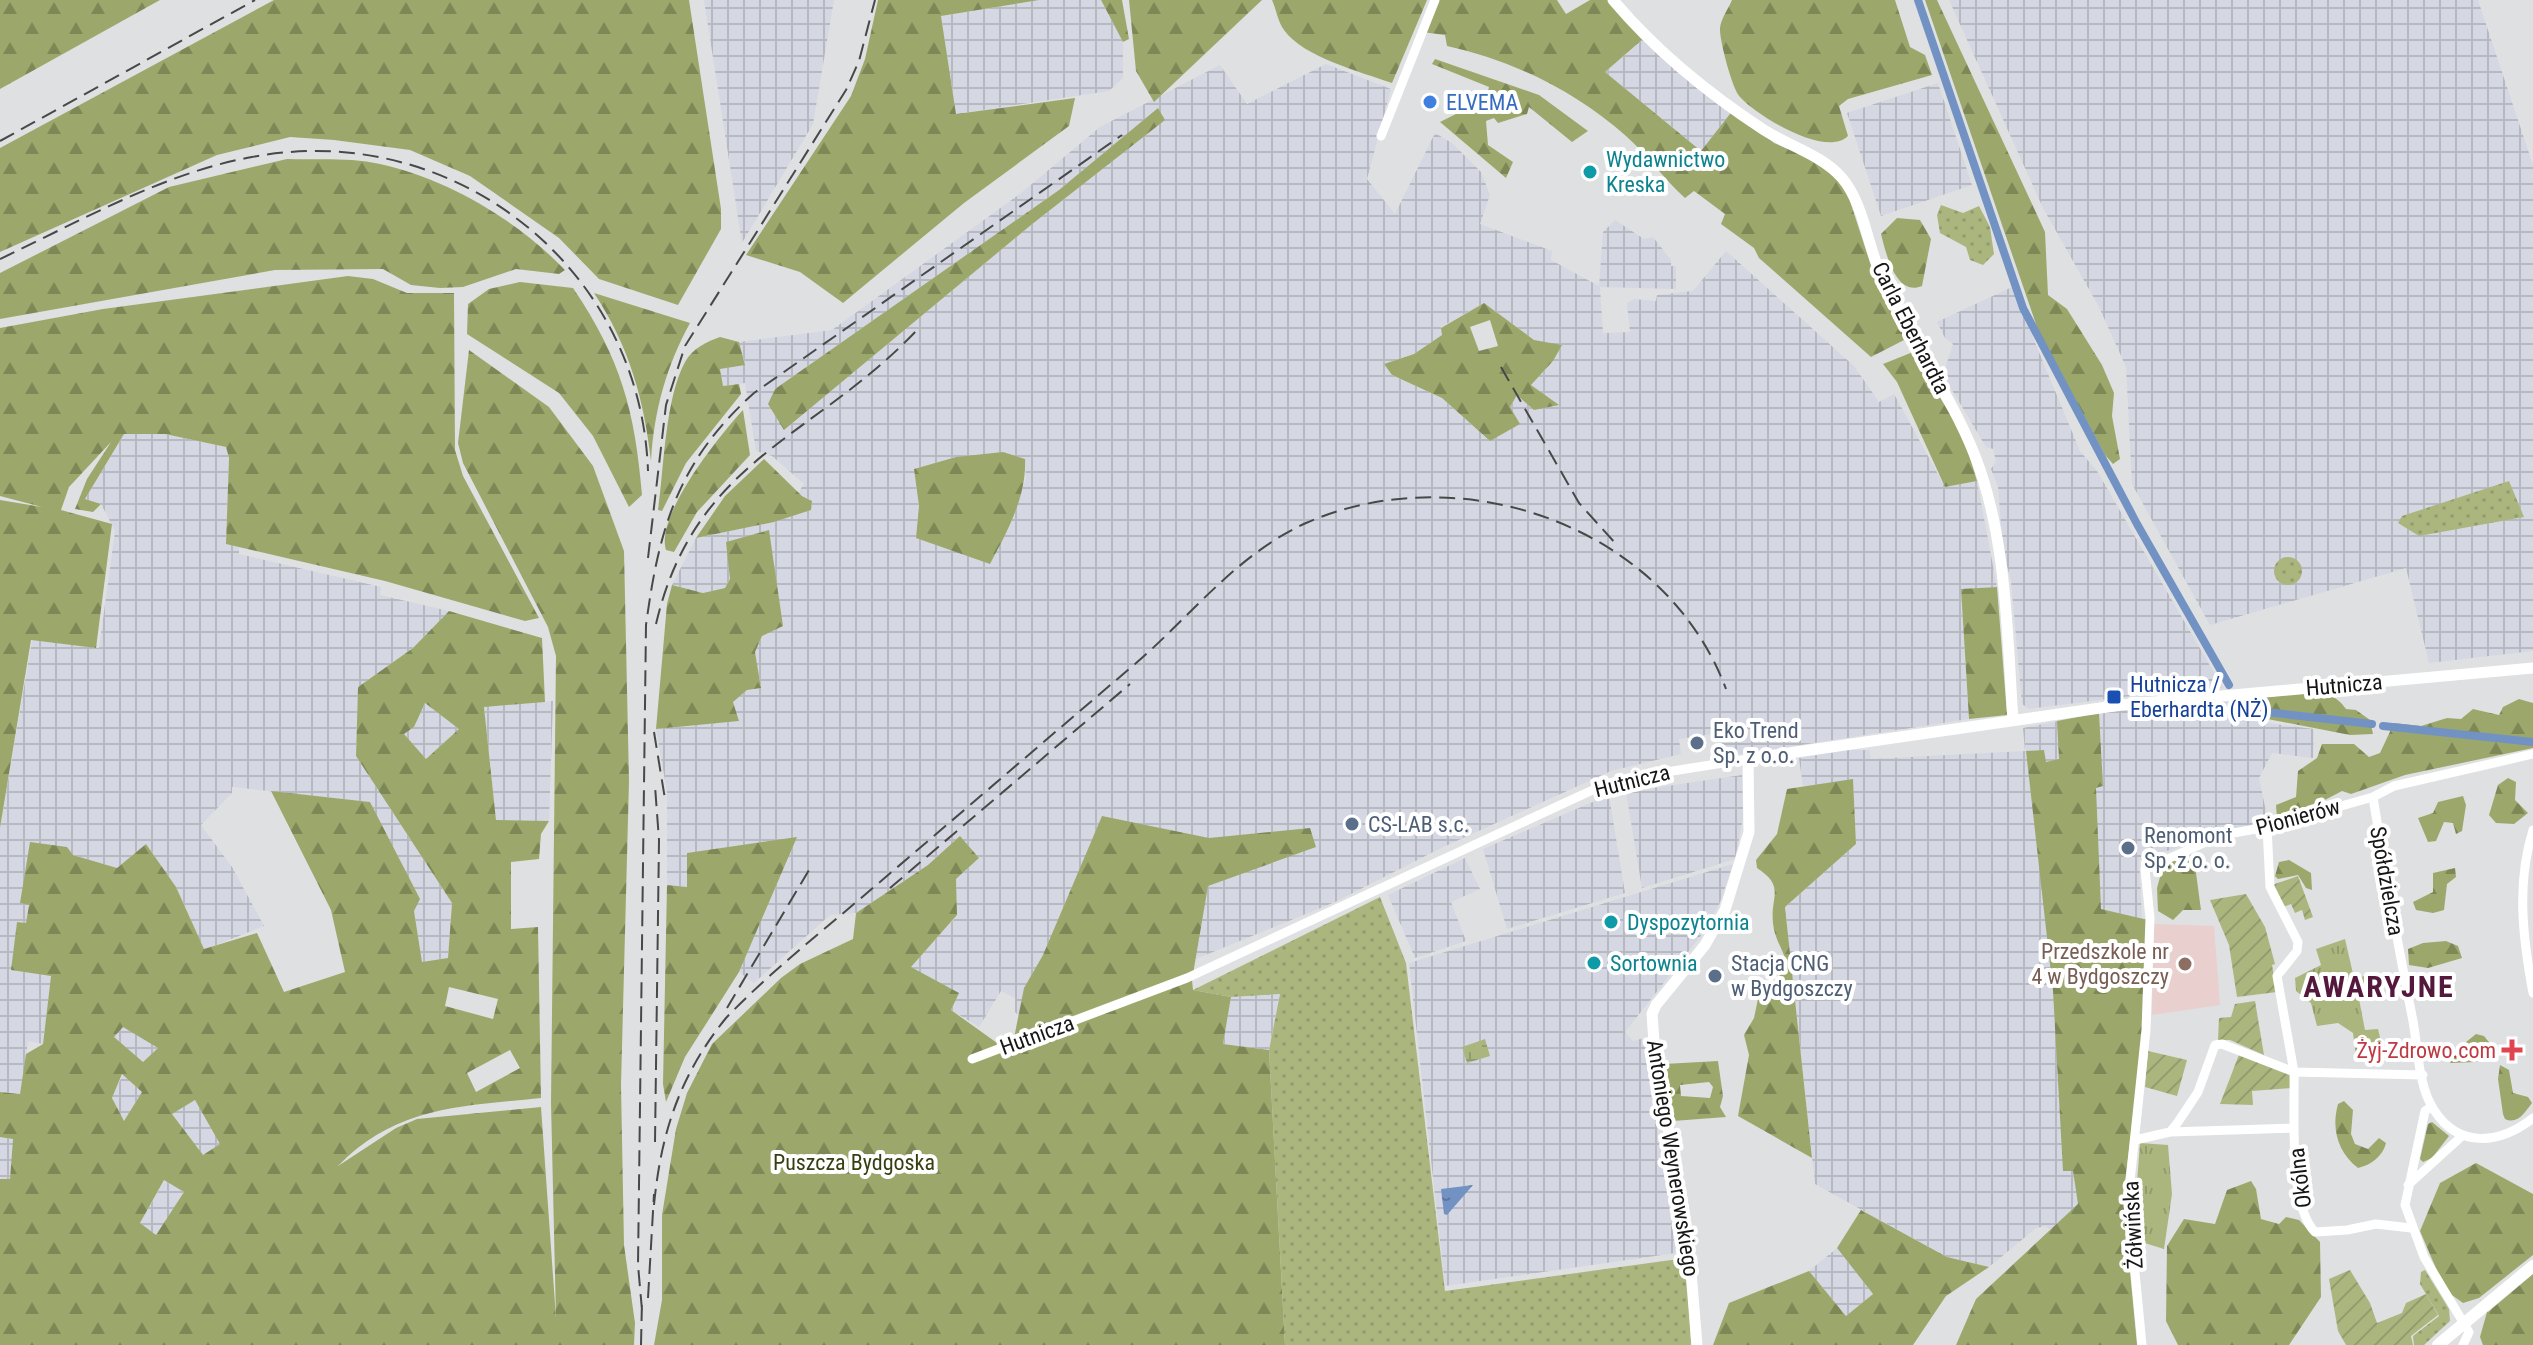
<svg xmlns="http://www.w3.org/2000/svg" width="2533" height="1345" font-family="'Roboto Condensed',sans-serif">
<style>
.industrial{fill:url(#industrial-grid);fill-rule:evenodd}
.education{fill:#eacfcf}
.grass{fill:url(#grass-dots)}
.forest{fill:url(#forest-firs);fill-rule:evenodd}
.wetland{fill:url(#wetland-marsh)}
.park{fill:url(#park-tufts)}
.garden{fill:url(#garden-furrows)}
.water{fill:url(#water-ripples)}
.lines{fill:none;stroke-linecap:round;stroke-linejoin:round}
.canal{stroke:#7292c4;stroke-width:8}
.minor{stroke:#fff;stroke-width:9}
.tertiary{stroke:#fff;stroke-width:11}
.secondary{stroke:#fff;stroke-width:12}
.rail{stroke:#484849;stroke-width:2;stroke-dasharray:16 8;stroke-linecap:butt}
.shop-dot{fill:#3f7fe0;stroke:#fff;stroke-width:3}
.culture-dot{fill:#0f9aa8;stroke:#fff;stroke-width:3}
.transit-dot{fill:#1a4fb4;stroke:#fff;stroke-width:3}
.service-dot{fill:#5c6f8a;stroke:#fff;stroke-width:3}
.education-dot{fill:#8d6e63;stroke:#fff;stroke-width:3}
.health-dot{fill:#e0444e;stroke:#fff;stroke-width:3}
.labels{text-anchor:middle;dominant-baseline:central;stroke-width:8;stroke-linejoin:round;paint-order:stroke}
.shop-label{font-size:22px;fill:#366cbe;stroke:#fff;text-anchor:start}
.culture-label{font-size:22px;fill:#0d838f;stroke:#fff;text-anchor:start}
.street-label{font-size:22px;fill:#161617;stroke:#fff}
.transit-label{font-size:22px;fill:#164399;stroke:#fff;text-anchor:start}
.service-label{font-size:22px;fill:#4e5e75;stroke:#fff;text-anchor:start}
.education-label{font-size:22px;fill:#785e54;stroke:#fff;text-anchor:end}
.health-label{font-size:22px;fill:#be3a42;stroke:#fff;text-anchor:end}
.park-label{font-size:22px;fill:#373e0f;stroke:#fff}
.district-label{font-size:30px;font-weight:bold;letter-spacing:2px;fill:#55183d;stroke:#fff}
</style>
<defs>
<pattern id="industrial-grid" width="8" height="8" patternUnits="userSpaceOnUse" patternTransform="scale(2)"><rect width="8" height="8" fill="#d5d8e2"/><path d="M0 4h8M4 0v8" fill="none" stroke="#b6b9c1"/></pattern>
<pattern id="grass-dots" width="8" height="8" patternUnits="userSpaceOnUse" patternTransform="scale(2)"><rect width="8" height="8" fill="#abb67f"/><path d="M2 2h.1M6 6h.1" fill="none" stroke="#929c6d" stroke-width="1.8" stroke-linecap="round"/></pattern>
<pattern id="forest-firs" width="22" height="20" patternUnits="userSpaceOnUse" patternTransform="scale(2)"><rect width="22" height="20" fill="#9ca86b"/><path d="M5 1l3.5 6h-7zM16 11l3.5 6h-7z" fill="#7e8857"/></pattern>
<pattern id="wetland-marsh" width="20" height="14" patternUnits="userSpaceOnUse" patternTransform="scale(2)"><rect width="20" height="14" fill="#abb67f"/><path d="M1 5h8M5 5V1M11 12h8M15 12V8" fill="none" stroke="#929c6d"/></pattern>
<pattern id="park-tufts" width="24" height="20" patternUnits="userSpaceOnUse" patternTransform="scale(2)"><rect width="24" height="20" fill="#abb67f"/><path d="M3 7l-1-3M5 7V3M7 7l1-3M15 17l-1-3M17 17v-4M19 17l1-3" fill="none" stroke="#929c6d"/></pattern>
<pattern id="garden-furrows" width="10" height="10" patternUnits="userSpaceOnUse" patternTransform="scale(2)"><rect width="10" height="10" fill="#abb67f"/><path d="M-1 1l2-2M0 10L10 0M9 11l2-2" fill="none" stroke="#929c6d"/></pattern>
<pattern id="water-ripples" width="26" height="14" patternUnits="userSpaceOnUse" patternTransform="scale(2)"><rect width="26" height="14" fill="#7292c4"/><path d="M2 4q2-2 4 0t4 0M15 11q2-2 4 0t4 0" fill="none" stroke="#5d769e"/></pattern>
</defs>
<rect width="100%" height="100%" fill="#dfe0e2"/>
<path class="industrial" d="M704,0H834L813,124L742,243Z
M1039,0H1101L1123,42V78L1109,91L956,114L941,16Z
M1949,0H2478L2533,165V651L2429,663L2406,568L2210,625L2132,484L2126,367L2099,307L2043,208Z
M1643,39L1733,110L1701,151L1605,72Z
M1326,64L1391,89L1367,179L1395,214L1435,133L1452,143L1481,172L1490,195L1480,224L1552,251L1551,260L1599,286L1603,232L1615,220L1644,239L1653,237L1671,260V266H1676V289L1600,287L1603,333L1630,332L1627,303L1634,299L1656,301L1657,295L1693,291L1726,251L1854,366L1879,402L1894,394L1945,487L1977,481L1997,587L1961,590L1969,719L1722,757L1720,733L1679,739L1681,754L1611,771L1441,848L1335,902L1030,1027L1015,1012V998L1001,991L979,1027L951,1010L958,993L910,967L957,916L956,879L979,858L960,837L928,865L856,913L830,915L754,983L739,972L762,912L687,854V887L667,885V792L656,729L739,721L733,702L747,690L761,688L755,652L762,636L730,579L725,588L703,593L672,585L696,538L774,522L811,509L812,501L798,493L804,484L772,456L756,451L745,383L722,386L720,369L745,364L739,342L832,330L1021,193L1100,127L1220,65L1247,104ZM1158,109L1164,120L1031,225L784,429L775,389L1059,190ZM1484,303L1534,340L1553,361L1531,385L1558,405L1517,395L1490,441L1442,398L1392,375L1384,364L1414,354L1442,335L1441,327ZM956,457L1025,459L1026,478L1008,531L916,538L919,506L914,469Z
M1938,83L1972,185L1881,216L1847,113Z
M2012,287L2080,451L2097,471L2223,688L2183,693L2182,690L2164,692L2163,685L2147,686L2146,690L2131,692V696L2029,709L2022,704L2011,581L2003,551L1998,487L1991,469L1996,461L1993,449L1986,447L1943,375L1953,344L1945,338L1937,322Z
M124,434H165L226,447L229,458L226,543L239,547V554L381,587L380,595L449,611L413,648L358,687L356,756L452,903L448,958L422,963L414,911L370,802L232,787V793L201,825L232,867L264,926L204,950L176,887L146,844L117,868L73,855L21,903L29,904L26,923L18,922L11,970L51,975L43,1044L28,1041L21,1094L0,1092V828L32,640L99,648L115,531L101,504L85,499Z
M553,701L549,821H496L484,706Z
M2232,701L2233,713L2244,720L2314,729L2313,758L2272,753L2259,778L2268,821L2190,838L2186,845L2139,860L2142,918L2148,920L2123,1198L2051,1231L2046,1226L2036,1228L1989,1267L1947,1257L1815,1184L1785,907L1856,844L1853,780L1803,787L1799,758L1849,750H1869L1871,759L2025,751L2023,728L2099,713L2162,707L2163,719L2183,718L2184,706Z
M425,703L460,729L426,759L403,734L414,727Z
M1742,775L1743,818L1735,859L1642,888L1626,792Z
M1609,795L1625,893L1507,929L1483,849Z
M1465,858L1480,889L1451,902L1466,941L1415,958L1388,895Z
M1733,864L1719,905L1700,937L1625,1032L1633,1041L1644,1038L1676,1253L1445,1286L1409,963Z
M1280,993L1269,1050L1223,1044L1231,997Z
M122,1027L140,1035L158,1048L143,1063L113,1037Z
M123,1074L142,1092L124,1122L112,1098Z
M195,1099L221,1144L202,1156L172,1113Z
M0,1137L14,1139L10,1180L0,1179Z
M165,1179L184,1192L156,1236L140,1223Z
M1837,1248L1873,1294L1846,1316L1809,1271Z"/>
<path class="education" d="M2153,924L2214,926L2220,1005L2152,1015Z"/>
<path class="grass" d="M1941,205L1963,213L1979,206L1990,227L1994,254L1983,265L1970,260L1966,247L1940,233L1937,215Z
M2509,481L2524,517L2419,536L2398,523L2402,516Z
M2274 571a14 14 0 1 1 28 0a14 14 0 1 1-28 0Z
M1380,897L1406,963L1445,1291L1686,1258L1691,1345H1285L1269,1050L1280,994L1231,997L1193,990Z
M2425,1270L2449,1309L2450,1321L2424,1345H2414L2413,1336L2439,1316L2420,1284L2421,1272Z"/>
<path class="forest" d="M0,0H160L0,89Z
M274,0H689L721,209V229L678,305L599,279L559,238L470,176L410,150L334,140L290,137L217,155L0,252V148Z
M878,0H1039L941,16L956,114L1075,98L1069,126L964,203L843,303L800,272L746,255L851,96L865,59Z
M1101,0H1122L1129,39L1123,42Z
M1129,0H1262L1154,102L1136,71Z
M1272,0H1427L1392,83C1361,72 1303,57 1284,30C1278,22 1276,9 1272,0Z
M1436,0H1557L1566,14L1590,0H1609L1643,39L1605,72L1701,151L1733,110L1774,143L1823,163L1847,192L1877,284L1906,339L1871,357L1759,258L1754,248L1721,224L1725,214L1694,191L1685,198C1664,179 1647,155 1626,136C1575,91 1514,61 1447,46L1445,35L1422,32Z
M1732,0H1895L1910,47L1925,55L1932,75L1848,99L1839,106L1848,136C1826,158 1757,116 1740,97C1732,89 1719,38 1720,28C1721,19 1728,9 1732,0Z
M1925,0H1937L2045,232L2048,295L2067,309L2102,365L2114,393L2112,416L2120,459L2113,464L2105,455L2038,330Z
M1435,59L1539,95L1588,131L1572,142L1529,107L1527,114L1498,123L1494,118L1486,121L1488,145L1513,162L1506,178L1440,122L1486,99L1489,87L1432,64Z
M1158,108L1165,120L1031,225L784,430L768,404L775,389L1059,190Z
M287,159C317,160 351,157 380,164C448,179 517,220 565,270L559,274L516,269L463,287L440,288L411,285L383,269L275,270L0,319V273L169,187Z
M1897,218L1920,220L1931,239L1922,286C1896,297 1886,254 1881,234Z
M348,276L373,279L407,293H454L455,450L463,476L539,618L525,621L385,581L226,544L229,458L226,447L165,434H124L85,499L101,504L93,512L75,509L87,479L111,442L69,487L61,510L112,524L96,648L31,640L0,828V500L42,507L0,496V328L103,309Z
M520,282L573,288C621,359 635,411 642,495L629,507L593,436L559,393L467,334L468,304L489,289Z
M594,293L690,323C666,367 654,411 651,461C644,399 629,346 594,293Z
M1484,303L1534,340L1562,345L1553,361L1531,385L1559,405L1534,410L1517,395L1510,407L1520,424L1490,441L1442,398L1392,375L1384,364L1414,354L1442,335L1441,328ZM1490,320L1498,346L1479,351L1470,327Z
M720,337L739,342L745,365L720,369L723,386L739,384L741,394L686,463L662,511L658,510C664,468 665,399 685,362C693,348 706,342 720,337Z
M469,350L549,407L593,466L624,551L629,781L621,1085L624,1245L635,1323L634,1345H0V1179H10L13,1139L0,1137V1092L20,1094L26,1054L43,1044L51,976L11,970L17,922L26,923L29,905L20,903L30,842L67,847L73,855L117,868L146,844L176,887L204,949L257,933L284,992L345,972L331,910L271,791L370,802L420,899L414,911L422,962L448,958L452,903L356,756L358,687L413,648L449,611L542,638L545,702L484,707L496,820L549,821L541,834L539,859L511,862V929L538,927L541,1098C463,1106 396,1106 338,1166L396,1128L417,1119L541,1107L556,1318L551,1103L556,656L548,627L463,463L458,443ZM425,703L459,729L426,759L404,734L414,727ZM449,987L498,999L493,1019L445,1006ZM123,1027L158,1048L143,1062L114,1037ZM510,1050L520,1068L476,1092L467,1073ZM122,1074L142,1092L124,1121L112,1098ZM195,1100L220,1144L203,1155L172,1114ZM164,1180L184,1192L156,1235L140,1223Z
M1913,352L1964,438L1977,481L1945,487L1897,382L1883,364Z
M743,410L750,455L697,512L674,552L666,550C655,515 720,435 743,410Z
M1003,452L1025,459C1027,496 1007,532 990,564L916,538L919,506L914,469L956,457Z
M764,459L802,496L812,501L811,510L774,522L696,538L725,496Z
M769,530L783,626L762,636L755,652L761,688L747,690L733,702L739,721L656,729L667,604L672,585L703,593L725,588L730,579L726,542Z
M1997,587L2007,715L1969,719L1961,589Z
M2298,694C2319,694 2333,690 2346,709L2356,710L2370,720L2373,734L2350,735L2252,716L2242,710L2244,699Z
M2519,699L2533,703V748L2405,775L2351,794L2342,791L2306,810L2277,819L2276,805L2296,797L2298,771L2317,758L2322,744H2354L2369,757L2380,753L2394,723L2421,726L2447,718L2461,719L2473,709L2499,715L2503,707Z
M2099,713L2103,786L2096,788L2101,909L2148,920L2142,1047L2123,1198L2137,1345H1956L1976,1299L2078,1204L2073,1171H2063L2053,991L2026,751L2044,750L2046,762L2059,759L2057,721Z
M2508,778L2516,782L2515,800L2528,813L2514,824L2496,823L2489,815L2498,785Z
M1853,779L1856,844L1785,907L1812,1158L1738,1116L1749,1055L1744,1035L1754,1018L1760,989C1807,965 1776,955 1773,923C1770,896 1786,887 1757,868L1756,860L1777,834L1787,789Z
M2463,796L2466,805L2462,831L2456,834L2453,823L2444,822L2436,841L2428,842L2418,818L2433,813L2438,802Z
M1102,816L1209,838L1310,828L1316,847L1208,886L1192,980L1193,990L1231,997L1223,1044L1269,1050L1285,1345H654L662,1300V1215L676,1129L687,1093L712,1044L781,978L800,964L853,939L856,913L928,865L960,836L979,858L956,879L957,915L911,967L959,993L951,1010L1011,1053L1024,988L1043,955Z
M797,837L739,972L685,1057L666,1102L663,1084L667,885L687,887V853Z
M2190,855L2194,858L2201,910H2183L2173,920L2158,911L2157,888L2163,866L2180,856Z
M2289,860L2311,873L2312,890L2306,888L2298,875L2278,879L2275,876L2279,862Z
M2455,868L2456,877L2447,884L2444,910L2433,913L2416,910L2413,902L2433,892V873Z
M2446,941L2458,946L2462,958L2428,968L2409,965L2408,949L2423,943Z
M2476,1034L2484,1036L2492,1046L2488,1057L2476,1062L2450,1063L2461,1046Z
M1718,1061L1723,1096L1720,1107L1726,1117L1673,1121L1664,1064ZM1709,1082L1713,1087L1710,1098L1681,1096L1680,1085Z
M2500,1065L2509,1070L2513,1093L2528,1097L2532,1103C2525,1112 2518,1125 2505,1119L2503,1114L2498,1079Z
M2344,1101L2353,1110L2351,1134L2355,1144L2368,1149L2379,1138L2386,1143C2383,1156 2371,1165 2358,1168C2338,1153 2331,1129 2338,1104Z
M2432,1122L2449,1136L2432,1158L2423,1162L2420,1159L2428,1124Z
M2476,1163L2533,1194V1255L2479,1298L2488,1312L2533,1274V1345H2483L2480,1337L2487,1312L2479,1298L2463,1303L2449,1293L2441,1280L2420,1231L2440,1183Z
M2251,1181L2256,1189L2261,1219L2279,1224L2286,1217L2299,1220L2320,1242L2321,1297L2289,1345H2178L2166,1321L2167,1246L2184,1219L2215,1224L2227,1190Z
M1861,1210L1947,1257L1989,1267L1946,1296L1913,1345H1713L1729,1303L1809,1271L1846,1316L1873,1294L1837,1248Z"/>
<path class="wetland" d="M1485,1039L1490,1056L1467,1063L1462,1047Z"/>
<path class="park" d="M2345,939L2354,978L2371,975L2376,995L2359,999L2365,1030L2378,1029L2383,1050L2356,1056L2353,1033L2338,1023L2317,1026L2311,1003L2296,991L2295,978L2321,965L2316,949Z
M2140,1143L2168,1145L2172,1194L2164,1249L2138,1241L2135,1209Z"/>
<path class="garden" d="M2298,876L2313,917L2305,920L2302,910L2295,913L2291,904L2283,907L2272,885Z
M2246,894L2265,927L2275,964L2272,965L2277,992L2237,997L2229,945L2210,900Z
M2255,1001L2264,1055L2230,1040H2218L2219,1018L2231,1017L2235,1004Z
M2148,1051L2187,1060L2177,1096L2145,1087Z
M2240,1052L2292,1072V1088L2252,1091L2253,1105L2220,1104Z
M2350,1270L2370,1303L2377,1323L2402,1313L2406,1303L2426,1294L2438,1315L2411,1336L2413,1345H2346L2338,1331L2329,1279Z"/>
<path class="water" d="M1473,1185L1447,1215L1444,1214L1441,1189Z"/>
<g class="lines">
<path class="canal" d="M1918,0L2023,308L2137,524L2229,685
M2236,699L2247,710L2372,724
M2383,726L2533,742"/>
<path class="minor" d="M1381,136L1435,0
M2373,797C2385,872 2398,946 2413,1021C2418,1048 2418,1086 2434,1110C2459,1149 2500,1144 2533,1118
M2267,827L2270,887L2298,942L2297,951L2277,976L2294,1072L2423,1075
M2533,830C2516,884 2523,939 2533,993
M972,1059L1187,978L1597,788L1641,776L1748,759
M2431,1107L2425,1111L2405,1205L2424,1257L2469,1332L2463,1345
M2170,1132L2294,1128
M2135,1140L2170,1132L2178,1122L2198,1092L2215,1045L2222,1044L2294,1072C2295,1111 2288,1205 2315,1232L2347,1230L2376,1224L2411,1228
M2408,1185L2462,1136
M2142,1345L2128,1200L2146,1030L2150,918L2145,869L2222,835L2267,827L2373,797L2394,786L2533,754"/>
<path class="tertiary" d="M1613,0C1656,51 1709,94 1764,130C1789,146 1822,155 1842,178C1863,203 1867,242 1880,273C1907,336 1950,392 1975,456C2007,538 2007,634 2013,720
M1697,1345L1690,1260L1654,1042L1652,1014L1656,1005L1705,945L1725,910L1749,832L1748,759L2121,705L2533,668"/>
<path class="secondary" d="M2438,1345L2533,1266"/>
<path class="rail" d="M0,141L255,0
M0,259C81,221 163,173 252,157C452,119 641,266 648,471
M1501,367L1579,503L1616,544
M648,558L666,405L685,346L846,90L859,61L875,0
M656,624C695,458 814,439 917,330
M654,732L665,799
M890,888L1130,684
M727,1008L809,870
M655,1142L659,840L655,786
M654,1205C661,1132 680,1075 726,1018C771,971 824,930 874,887C961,813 1048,738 1135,664C1191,616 1237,554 1306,523C1461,455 1665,526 1726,689
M648,1298L654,1194
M642,1310L638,1265L646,625C659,528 678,461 754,393L1122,135
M641,1345L642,1300"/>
</g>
<circle class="shop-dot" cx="1430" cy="102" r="8"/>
<g class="culture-dot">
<circle cx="1590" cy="172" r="8"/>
<circle cx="1611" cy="922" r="8"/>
<circle cx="1594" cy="963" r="8"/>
</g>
<rect class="transit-dot" x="2106" y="689" width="16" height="16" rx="4"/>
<g class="service-dot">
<circle cx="1697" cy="743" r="8"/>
<circle cx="1352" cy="824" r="8"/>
<circle cx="2128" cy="848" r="8"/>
<circle cx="1715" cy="976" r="8"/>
</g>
<circle class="education-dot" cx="2185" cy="964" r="8"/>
<path class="health-dot" d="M2508 1038h8v8h8v8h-8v8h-8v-8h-8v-8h8z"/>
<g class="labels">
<g class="shop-label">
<text x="1446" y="102">ELVEMA</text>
</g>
<g class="culture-label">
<text x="1606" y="159">Wydawnictwo<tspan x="1606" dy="25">Kreska</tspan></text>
<text x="1627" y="922">Dyspozytornia</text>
<text x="1610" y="963">Sortownia</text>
</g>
<g class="street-label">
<text transform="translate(1911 328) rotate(63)">Carla Eberhardta</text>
<text transform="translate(2344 685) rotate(-5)">Hutnicza</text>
<text transform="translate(1632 781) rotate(-14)">Hutnicza</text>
<text transform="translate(2298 817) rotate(-15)">Pionierów</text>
<text transform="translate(2387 881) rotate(80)">Spółdzielcza</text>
<text transform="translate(1037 1035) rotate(-20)">Hutnicza</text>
<text transform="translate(1673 1158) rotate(81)">Antoniego Weynerowskiego</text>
<text transform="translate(2300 1178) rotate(-97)">Okólna</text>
<text transform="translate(2133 1225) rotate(-93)">Żółwińska</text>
</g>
<g class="transit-label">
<text x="2130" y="684">Hutnicza /<tspan x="2130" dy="25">Eberhardta (NŻ)</tspan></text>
</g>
<g class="service-label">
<text x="1713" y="730">Eko Trend<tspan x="1713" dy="25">Sp. z o.o.</tspan></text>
<text x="1368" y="824">CS-LAB s.c.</text>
<text x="2144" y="835">Renomont<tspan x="2144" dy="25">Sp. z o. o.</tspan></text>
<text x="1731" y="963">Stacja CNG<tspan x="1731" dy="25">w Bydgoszczy</tspan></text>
</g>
<g class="education-label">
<text x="2169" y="951">Przedszkole nr<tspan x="2169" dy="25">4 w Bydgoszczy</tspan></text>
</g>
<g class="health-label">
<text x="2496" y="1050">Żyj-Zdrowo.com</text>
</g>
<g class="park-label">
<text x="854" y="1162">Puszcza Bydgoska</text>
</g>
<g class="district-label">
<text x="2379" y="986">AWARYJNE</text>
</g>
</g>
</svg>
